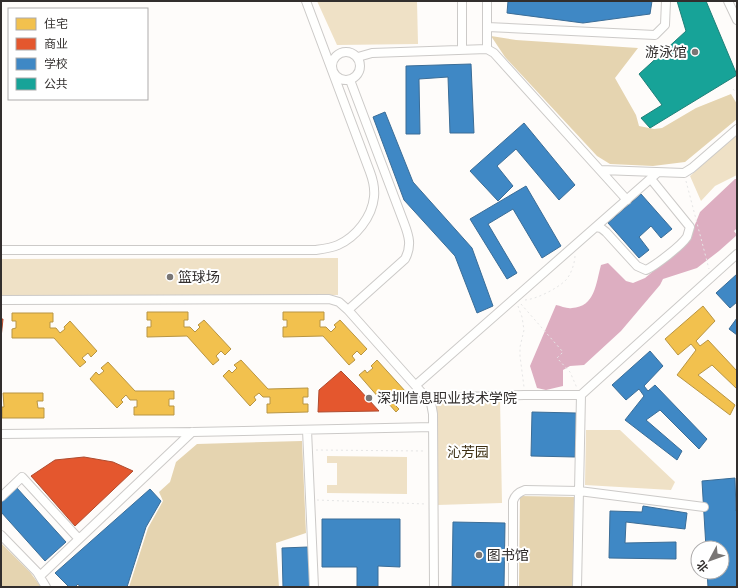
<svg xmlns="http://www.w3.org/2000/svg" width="738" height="588" font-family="Helvetica,'Noto Sans SC',sans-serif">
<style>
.green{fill:#efe1c6}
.forest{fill:#e5d4b0}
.water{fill:#ddaec1}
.homes{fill:#f2c14e;stroke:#b89544}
.shops{fill:#e4572e;stroke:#af4b2e}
.schools{fill:#3f88c5;stroke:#3b6d97}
.public{fill:#17a398;stroke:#1f8078}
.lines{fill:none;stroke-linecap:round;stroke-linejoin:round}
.minor-casing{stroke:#cccac8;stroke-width:10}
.path{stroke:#e6e6e6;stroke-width:1;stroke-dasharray:2 3;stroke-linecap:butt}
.minor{stroke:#fffffe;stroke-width:8}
.poi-dot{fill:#797675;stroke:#fff;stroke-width:1.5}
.labels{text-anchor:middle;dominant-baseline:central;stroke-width:4;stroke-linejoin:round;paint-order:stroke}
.poi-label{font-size:14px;fill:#322e2d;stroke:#fff;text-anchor:start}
.park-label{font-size:14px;fill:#3d2f13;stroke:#fff}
</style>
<rect width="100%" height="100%" fill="#fefcfa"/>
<path class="green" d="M317,1H417L418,44L337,45Z
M737,134V175L715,186L701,201L690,176Z
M338,258V295H1V259Z
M500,399L502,503L437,505L434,400Z
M586,430H620L675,482L671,490L585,485Z
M327,456L407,457V494L327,493V485H337V463H327Z"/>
<path class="forest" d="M491,36L516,40L638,48L615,78L636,115L639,126L654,129L662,128L696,108L731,94L737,104V119L685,162L653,166L610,164L597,156L505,57Z
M302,441L306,533L276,543L279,587H129L148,528L163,501L159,492L170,482L176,462L197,444Z
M520,496L574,497L573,587H519Z
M1,543L30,572L41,587H1Z"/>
<path class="water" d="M735,179H737V228L734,231L737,235L719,251L697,268L663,279L660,285L621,331L584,365L570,366L563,370V386L546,390L537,388L530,366L556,305C561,306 567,309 572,308C595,307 596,283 601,265L608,263L626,281L633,283L645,278L686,244L690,237L700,212Z"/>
<path class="homes" d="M703,306L715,321L696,341L700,346L708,340L737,371V389L712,365L698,375L735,405L730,415L677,375L696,350L691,344L678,355L665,339Z
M147,312H188V320H184V327H190L195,332L200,327L198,325L204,320L231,349L225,355L221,351L216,356L219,360L213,365L187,336L147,337V327H151V320H147Z
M283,312H324V320H320V327H326L331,332L336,327L334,325L340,320L367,349L361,355L357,351L352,356L355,360L349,365L323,336L283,337V327H287V320H283Z
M12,313H53V322H50V328H56L60,333L65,329L64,327L70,321L97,351L91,357L88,353L82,358L86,362L80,367L54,338H12V329L16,328V321H12Z
M241,360L268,389L308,388V397H303V404H308V412L267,413V404H270V397H263L259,393L254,397L256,400L250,406L223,376L229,370L232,373L237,368L234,365Z
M377,360L406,392L394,404L399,409L396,412L388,403L386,406L359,375L365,370L367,373L373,368L371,366Z
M108,362L135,391H174V399H169V406H174V415H134V407H137V400H130L126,395L121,400L123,402L117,408L90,379L96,372L99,375L104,371L101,368Z
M3,393H43V401H37L38,408H44V418H2V407H4Z"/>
<path class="shops" d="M1,319H3L1,338Z
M341,371L358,388L379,411L318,412L319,390Z
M84,457L113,462L133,471L75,526L31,476L55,460Z"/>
<path class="schools" d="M508,1H652L650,14L583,23L507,13Z
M471,64L474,133H450L448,77L419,79L420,134H406V66Z
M385,112L413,182L472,248L493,306L477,313L455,256L404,200L373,117Z
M524,123L575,185L559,200L516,149L497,166L513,186L498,201L470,171Z
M526,186L561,246L542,258L513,209L488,224L517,273L507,279L470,219Z
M641,194L672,229L661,238L651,226L639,237L649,250L639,258L608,223Z
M737,274V302L730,308L716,293Z
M737,318V335L729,329Z
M650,351L663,366L644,386L648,391L655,385L707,439L699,449L660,410L646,420L682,451L677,460L625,420L644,396L639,389L626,400L612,385Z
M532,412L576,413L575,457L531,456Z
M735,478L736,511L737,512V587H708L707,572H722V548H706L702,481Z
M16,487L66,542L45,561L1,512V501Z
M150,489L161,501L146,527L127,587H80L78,584L75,587H69L55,573Z
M643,506L687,513L685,529L626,522L625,543L676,542V559L609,558L610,511L642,512Z
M322,519H400V567L378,566V587H357V567H322Z
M453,522L505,523L504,587H452Z
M308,547L310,587H283L282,548Z"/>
<path class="public" d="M677,1H706L737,75L650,128L641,118L662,105L639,74L686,31Z"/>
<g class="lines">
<g class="minor-casing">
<path id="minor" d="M728,1L737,20
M487,27L655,35L665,25L666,1
M487,49V1
M462,50V1
M332 66a14 14 0 1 1 28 0a14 14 0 1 1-28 0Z
M358,57L372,53L487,49L494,53L627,200
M601,170L684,173L692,168L737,129
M596,227L601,228L606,232L637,266L646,270C656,265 681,246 687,237C688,234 689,230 690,227L651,179
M1,250H316C323,249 331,248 338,245C356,237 372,217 374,197C375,188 373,180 370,172L306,1
M1,300L329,299L339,302L348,310L431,403L433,414L434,587
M348,310L405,259C412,246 409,236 404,223L350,80
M416,385L657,173
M428,398L524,395H581L737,254
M307,430L314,587
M1,434L192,432L433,427
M1,497L22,477L79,539
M1,535L37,572L46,587
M40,576L192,432
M513,587V501C515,495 519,492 525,490L579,491L704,507
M577,587L581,395"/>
</g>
<path class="path" d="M733,89L737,94
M686,181L709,269
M525,300C537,299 556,289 565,281C571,275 575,263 575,255
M521,304L563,352L557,358L570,372L577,388
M518,306L522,317L524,330L520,347V356L524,387
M316,450L425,451
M317,500L426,504"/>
<use href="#minor" class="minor"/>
</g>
<g class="poi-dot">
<circle cx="695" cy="52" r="4"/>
<circle cx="170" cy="277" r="4"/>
<circle cx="369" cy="398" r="4"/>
<circle cx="479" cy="555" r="4"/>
</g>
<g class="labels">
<g class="poi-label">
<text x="687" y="52" text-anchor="end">游泳馆</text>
<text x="178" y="277">篮球场</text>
<text x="377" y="398">深圳信息职业技术学院</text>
<text x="487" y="555">图书馆</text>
</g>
<g class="park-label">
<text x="468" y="452">沁芳园</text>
</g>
</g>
<rect width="738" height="588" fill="none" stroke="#322e2d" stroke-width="4"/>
<rect x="8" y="8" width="140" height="92" fill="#ffffff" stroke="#adabab"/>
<rect x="16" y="18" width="20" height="12" fill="#f2c14e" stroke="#adabab"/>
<text x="44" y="28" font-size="12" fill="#322e2d">住宅</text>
<rect x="16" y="38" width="20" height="12" fill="#e4572e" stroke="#adabab"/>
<text x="44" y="48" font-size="12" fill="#322e2d">商业</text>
<rect x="16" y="58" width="20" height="12" fill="#3f88c5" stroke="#adabab"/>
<text x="44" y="68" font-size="12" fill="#322e2d">学校</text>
<rect x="16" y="78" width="20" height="12" fill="#17a398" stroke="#adabab"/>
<text x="44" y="88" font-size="12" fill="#322e2d">公共</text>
<g transform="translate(710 560) rotate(229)"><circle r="19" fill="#ffffff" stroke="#adabab"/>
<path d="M0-3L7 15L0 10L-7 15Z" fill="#797675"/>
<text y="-6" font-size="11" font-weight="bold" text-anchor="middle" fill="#322e2d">北</text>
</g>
</svg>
